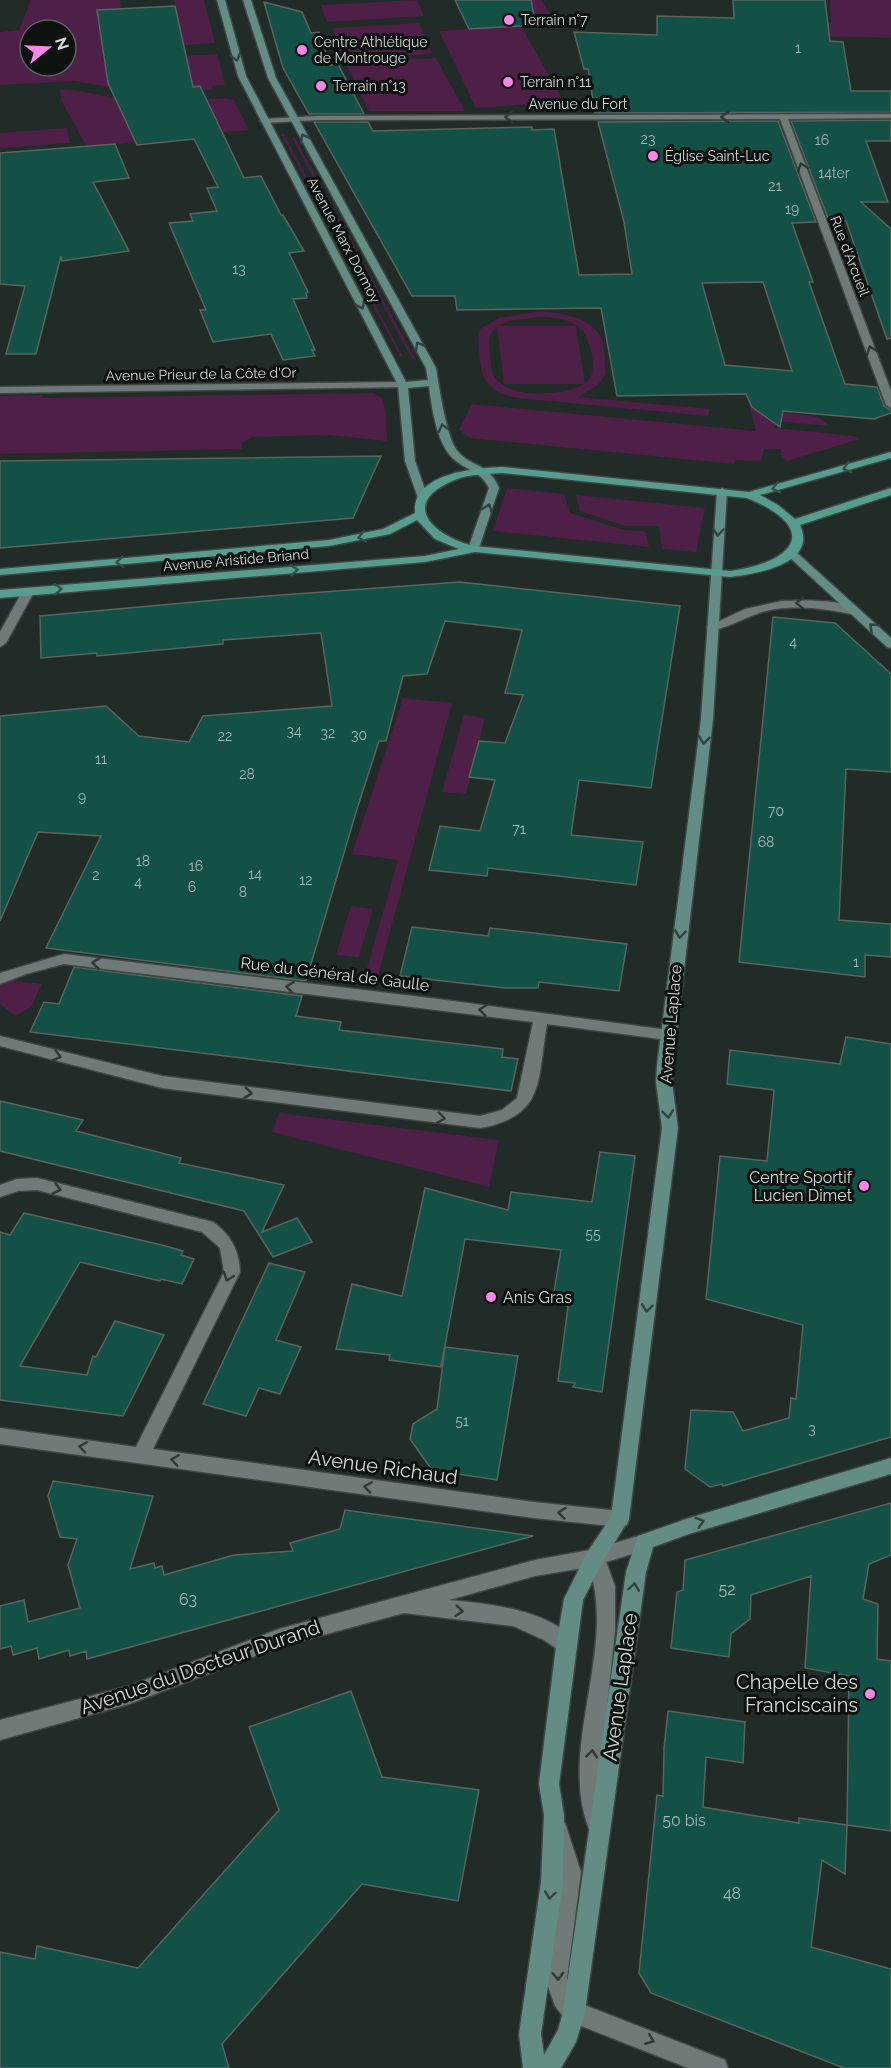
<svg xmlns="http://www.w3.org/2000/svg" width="891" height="2068" font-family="Raleway,sans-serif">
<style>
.green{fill:#4e1f47;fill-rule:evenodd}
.building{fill:#135146;stroke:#596461;stroke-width:1.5;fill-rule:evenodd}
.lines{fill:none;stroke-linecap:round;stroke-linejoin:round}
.pedestrian-casing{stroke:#3f4644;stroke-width:3}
.minor-casing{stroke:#3f4644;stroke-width:3}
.secondary-casing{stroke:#3f4644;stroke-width:3}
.primary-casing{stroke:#3f4644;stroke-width:3}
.pedestrian{fill:#707b79;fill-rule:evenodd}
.minor{fill:#707b79;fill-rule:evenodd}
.secondary{fill:#638c84;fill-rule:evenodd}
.primary{fill:#569d90;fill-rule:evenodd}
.oneway{stroke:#30433f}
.oneway2{stroke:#303735}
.oneway3{stroke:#2e514a}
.poi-dot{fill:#fa87e7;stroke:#0e1211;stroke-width:2}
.labels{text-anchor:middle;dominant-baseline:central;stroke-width:6;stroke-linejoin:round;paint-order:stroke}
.far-poi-label{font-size:14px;fill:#d3d9d7;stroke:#0e1211;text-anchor:start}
.number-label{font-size:14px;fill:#a3b7b3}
.far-street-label{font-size:14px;fill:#d3d9d7;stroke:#0e1211}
.street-label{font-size:16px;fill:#d3d9d7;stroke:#0e1211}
.poi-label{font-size:16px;fill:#d3d9d7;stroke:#0e1211;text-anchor:end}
.near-number-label{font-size:16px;fill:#a3b7b3}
.near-street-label{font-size:20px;fill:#d3d9d7;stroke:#0e1211}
.near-poi-label{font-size:20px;fill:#d3d9d7;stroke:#0e1211;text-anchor:end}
</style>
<rect width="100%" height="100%" fill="#212b28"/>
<path class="green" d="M31,0H120L121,9L97,10V17H100L101,21H99V29L124,27L127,42L102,44L106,56H103L105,64L130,62L135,92L75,81L0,85V32L19,30ZM30,30H66V66H30Z
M174,0H204L215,43L157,47L150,7L175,6Z
M417,0L424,16L327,22L321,5Z
M455,0H541L556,23L521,26L564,102L476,108L439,31L469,29Z
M830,0H891V38L809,36L806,22L831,23Z
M419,23L432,54L343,59L332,28Z
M217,54L225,85L212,86L213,89L226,88L166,94L192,83L187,59L161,60L160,57Z
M436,58L465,111H369L345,62Z
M60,89L80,91L133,102L130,130L135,142L87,147L61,100Z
M226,98L234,100L249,130L195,135L179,101Z
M67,128L70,143L0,148V133Z
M284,134L403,357L400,356L281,134Z
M292,138H295L416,360L412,359Z
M540,311C560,313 595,317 602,341C605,351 605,363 606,374L598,385L578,397L710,409L708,416L517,398C477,390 481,369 478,335L480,329L499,318ZM538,317C550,317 564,318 575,324C590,332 601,374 585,383L576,326H498L509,321ZM497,327L504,384H584C565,396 511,399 496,379C490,372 491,361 490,352C489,342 488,334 497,327Z
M373,393L382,398L386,413L387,441L329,435L252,437L242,443V449L0,454V396L43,395V398H46Z
M747,396L753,408L818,417L830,426L776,421L775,428L854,436L860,439L787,461L780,454L781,449H764L761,461L736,460L734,464L470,438L459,430L472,404L756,431Z
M507,488L564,494L570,513L624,530L645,531L649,547L493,531Z
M576,495L705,508L696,552L662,549L659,526H625L580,511Z
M403,698L452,703L378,976L365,975L398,860L352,854Z
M464,715L485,718L466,794L442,792Z
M351,906L373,909L359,957L336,955Z
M9,980L42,984L31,1007L15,1016L0,1004V985Z
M279,1113L499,1140L489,1187L272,1132Z"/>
<path class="building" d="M455,0H531L536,25L469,29Z
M733,0H825L830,41L843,42L851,91H891V112L595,113L588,69H584L574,32L657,35V16L734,18Z
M264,2L302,12L311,33L319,32L330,65L338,64L364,114H309L283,68Z
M175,6L193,87L200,86L244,178L261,176L281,215H283L304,251L289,253L308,292L306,293L307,298L293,299L315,350H312L315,356L283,360L271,334L213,342L200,310H206L169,223L193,221L190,214L217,211L207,188L218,187L194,139L137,145L108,83L97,10Z
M891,120V141H866L888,202H861L891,229V338L887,339L846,221H829L791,121Z
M778,121L816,222L792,223L813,282H809L845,384L877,387L884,406L891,410V413L874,419L783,411L780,427L752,407L746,394L617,396L601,308L457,310L455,296H412L314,122H368L373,131L532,127V130L554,129L579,275L632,274L624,222L598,122ZM763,282L792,371L725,365L702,283Z
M115,144L129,178L93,182L129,251L62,261L61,256L36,354H6L25,286L0,284V153Z
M381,456L353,518L0,548V461Z
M460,582L680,606L651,788L579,780L571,835L643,842L636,885L488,868L487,876L429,870L440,826L480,831L495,780L469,777L479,741L505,743L523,695L505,693L522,630L445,621L427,674L403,676L386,741H379L357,809L306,981L46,948L101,836L38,832L0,921V716L106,706L139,736L189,742L203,716L332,706L321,633L223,640V644L97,656V653L41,658L40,616L228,599Z
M773,617L835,623L891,674V772L846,769L839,920L891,924V957L865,955V977L739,962Z
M412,927L488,936L490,928L627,944L619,991L539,982L538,988H505L400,976Z
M74,967L302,996L296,1016L341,1022L339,1030L503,1049L502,1057L518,1059L511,1091L30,1032L44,1002L59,1004Z
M846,1037L891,1044V1437L723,1486L722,1484L710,1487L685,1469L691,1410L733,1412L743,1431L789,1418L791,1398L796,1399L803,1325L706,1299L720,1156L767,1161L774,1090L727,1084L730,1050L840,1064Z
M0,1101L83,1120L76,1131L181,1158L179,1163L284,1185L262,1232L297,1218L312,1242L273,1257L244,1211L0,1151Z
M600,1152L635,1156L602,1392L573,1387L575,1383L558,1381L568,1307L554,1292L561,1250L465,1239L441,1367L389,1360L390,1355L336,1349L352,1284L402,1296L425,1188L508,1210L511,1192L592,1202Z
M24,1213L162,1245L183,1251L181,1255L194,1259L182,1284L161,1279L160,1281L80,1262L20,1366L87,1375L93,1356L96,1357L115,1321L164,1335L123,1416L0,1400V1232L10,1235Z
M269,1263L305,1272L276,1340L301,1347L280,1394L259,1388L246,1416L203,1404Z
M445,1347L518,1356L497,1480L432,1470L410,1439L413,1424L437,1409Z
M53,1481L153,1496L130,1569L154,1563L155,1568L162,1566L164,1575L234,1555L293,1551L290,1543L340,1529L345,1510L533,1536L87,1659L86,1651L70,1656L69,1650L39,1659L37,1648L13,1655L11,1646L0,1649V1606L24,1600L28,1622L80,1608L68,1565L77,1539L60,1537L48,1496Z
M891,1503V1555L869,1564L863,1599L878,1604L877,1659L891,1661V1831L847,1825L849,1676L805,1668L811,1576L751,1595L750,1619L731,1634L729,1657L671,1648L677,1592L683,1590L685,1560Z
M351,1691L382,1777L479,1790L458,1901L362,1884L222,2044L229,2068H0V1952L35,1959L37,1946L138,1968L279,1810L249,1727Z
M668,1711L745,1722L743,1763L706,1757L703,1807L799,1823V1818L847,1825L845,1874L822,1860L811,1947L891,1969V2068H844L651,1993L639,1973L657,1795L663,1796L664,1748Z"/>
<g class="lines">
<g class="pedestrian-casing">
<path id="pedestrian" d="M782,601C801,600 847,599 861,611L855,615C826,609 796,604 766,611C751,614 721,632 709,630L707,627L745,609Z"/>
</g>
<g class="minor-casing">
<path id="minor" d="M891,114V118L788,119L891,391V408L886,405L780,119L317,120L264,123L260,121L264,119L317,116Z
M403,382L408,385L407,387L0,393V387Z
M28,588L34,592L6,643L0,647V632L22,592Z
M64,954L438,999L668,1030L676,1035L668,1040L547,1024C537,1080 546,1116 480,1128L162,1088L0,1046V1036L162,1076L480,1116L502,1110L517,1098L533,1022L64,964L26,974L0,984V973Z
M37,1178L213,1222C231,1235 239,1250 240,1272L153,1449L534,1502L620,1511L627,1513L629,1519L627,1525L620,1527L534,1518L0,1444V1428L136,1447L224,1272L220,1248L202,1232L37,1190L18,1191L0,1197V1185L17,1179Z
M645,1534L652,1536L654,1542L652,1548L606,1562L615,1586V1631L600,1772V1801L608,1827L605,1834L598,1837L591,1834C555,1751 618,1651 589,1567L535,1576L449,1600C484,1603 559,1610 576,1646L573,1652L566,1655L544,1640L513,1626L404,1613L279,1647L129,1704L0,1740V1720L129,1686L279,1629L535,1560L595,1549Z
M558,1820L565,1823L581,1872L567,1978L572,1991L582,2004L725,2060L728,2068H688L566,2020L555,2006L545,1978L559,1872L548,1830L551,1823Z"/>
</g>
<g class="secondary-casing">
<path id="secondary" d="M217,0H225L246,76L406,382L428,380L426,368L268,78L243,0H251L276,78L436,368C439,386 446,435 456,449C469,468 488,461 499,488L478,551L474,552L468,549L489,488C482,473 469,471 456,461C437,447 432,409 429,386L408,388L415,461L428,498L423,501L418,498L405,461L398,385L238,76Z
M722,488L727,491L713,719L673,1066L672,1082L678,1128L629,1519L602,1563L583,1600L559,1784L564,1815L563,1882L541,2034L544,2055L558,2030L563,2012L626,1572L638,1536L689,1518L891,1458V1474L689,1534L653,1547L646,1572L585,2012L576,2042L561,2068H523L519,2034L541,1882L544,1815L539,1784L556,1646L564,1599L588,1551L611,1517L662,1128L656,1082L657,1066L701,719L717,491Z
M791,550L795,551L891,638V648L887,647L787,555V551Z"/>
</g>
<g class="primary-casing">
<path id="primary" d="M891,452V458L760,495L778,505L795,519L891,488V495L800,525C818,564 756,574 730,577L475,552L425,562L0,598V590L425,556L459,549L435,539L417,520L390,534L329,546L0,575V569L329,540L383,529L415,513C412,473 475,468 503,467L749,492ZM503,473L747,498C821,528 796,562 730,571L474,546C431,535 398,502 457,479C471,474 488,474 503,473Z"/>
</g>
<use href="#pedestrian" class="pedestrian"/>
<use href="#minor" class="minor"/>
<use href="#secondary" class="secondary"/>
<use href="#primary" class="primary"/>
</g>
<defs><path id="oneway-chevron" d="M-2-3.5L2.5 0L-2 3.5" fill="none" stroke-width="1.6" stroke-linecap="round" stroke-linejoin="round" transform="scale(1.5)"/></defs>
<g class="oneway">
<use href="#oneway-chevron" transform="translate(236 57) rotate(74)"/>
<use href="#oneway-chevron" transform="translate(304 138) rotate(-119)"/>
<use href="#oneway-chevron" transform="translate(361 305) rotate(63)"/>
<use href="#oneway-chevron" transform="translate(419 346) rotate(-119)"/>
<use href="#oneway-chevron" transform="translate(443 428) rotate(-104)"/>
<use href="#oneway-chevron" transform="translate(488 508) rotate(-70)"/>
<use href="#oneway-chevron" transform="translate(718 532) rotate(95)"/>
<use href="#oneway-chevron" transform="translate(873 627) rotate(-138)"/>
<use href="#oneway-chevron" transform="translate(704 740) rotate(97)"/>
<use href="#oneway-chevron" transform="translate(680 934) rotate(97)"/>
<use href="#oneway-chevron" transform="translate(668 1114) rotate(83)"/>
<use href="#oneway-chevron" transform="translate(647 1308) rotate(97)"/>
<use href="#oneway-chevron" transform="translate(700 1522) rotate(-17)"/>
<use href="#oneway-chevron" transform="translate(634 1587) rotate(-82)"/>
<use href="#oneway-chevron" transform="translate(550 1895) rotate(98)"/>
</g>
<g class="oneway2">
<use href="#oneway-chevron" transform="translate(509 117) rotate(180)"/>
<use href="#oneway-chevron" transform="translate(725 117) rotate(180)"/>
<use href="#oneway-chevron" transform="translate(802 167) rotate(-111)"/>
<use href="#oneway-chevron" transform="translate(871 350) rotate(-110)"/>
<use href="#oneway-chevron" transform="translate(800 603) rotate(-178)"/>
<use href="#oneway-chevron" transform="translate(96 963) rotate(-173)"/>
<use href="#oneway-chevron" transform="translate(290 987) rotate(-173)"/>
<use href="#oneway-chevron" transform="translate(483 1010) rotate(-173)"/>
<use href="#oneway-chevron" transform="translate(57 1056) rotate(15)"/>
<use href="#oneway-chevron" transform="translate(248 1093) rotate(7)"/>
<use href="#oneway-chevron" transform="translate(441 1118) rotate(8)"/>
<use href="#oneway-chevron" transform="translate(57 1189) rotate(14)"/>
<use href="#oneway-chevron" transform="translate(228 1277) rotate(111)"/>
<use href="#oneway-chevron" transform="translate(83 1447) rotate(-172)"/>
<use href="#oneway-chevron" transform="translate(175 1460) rotate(-172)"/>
<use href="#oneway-chevron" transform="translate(368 1487) rotate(-172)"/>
<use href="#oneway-chevron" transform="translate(562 1513) rotate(-174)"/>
<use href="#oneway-chevron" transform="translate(459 1611) rotate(6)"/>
<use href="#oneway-chevron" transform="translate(592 1754) rotate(-84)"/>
<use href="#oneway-chevron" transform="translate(558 1976) rotate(88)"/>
<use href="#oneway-chevron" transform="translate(650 2040) rotate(22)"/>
</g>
<g class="oneway3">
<use href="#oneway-chevron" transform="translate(847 468) rotate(164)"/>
<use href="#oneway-chevron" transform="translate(776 488) rotate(165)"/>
<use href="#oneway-chevron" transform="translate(362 537) rotate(168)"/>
<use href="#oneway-chevron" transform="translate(120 562) rotate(175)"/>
<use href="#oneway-chevron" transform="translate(294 570) rotate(-5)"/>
<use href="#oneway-chevron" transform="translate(58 589) rotate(-5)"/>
</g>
<g class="poi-dot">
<circle cx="509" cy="20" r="6"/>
<circle cx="302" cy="50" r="6"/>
<circle cx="508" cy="82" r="6"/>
<circle cx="321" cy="86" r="6"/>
<circle cx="653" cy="156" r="6"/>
<circle cx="864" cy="1186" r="6"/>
<circle cx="491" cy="1297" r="6"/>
<circle cx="870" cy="1694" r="6"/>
</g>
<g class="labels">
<g class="far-poi-label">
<text x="521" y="20">Terrain n°7</text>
<text x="314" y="42">Centre Athlétique<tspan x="314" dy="16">de Montrouge</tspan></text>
<text x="520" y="82">Terrain n°11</text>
<text x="333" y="86">Terrain n°13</text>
<text x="665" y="156">Église Saint-Luc</text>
</g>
<g class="number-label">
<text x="798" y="48">1</text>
<text x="648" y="139">23</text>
<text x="822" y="140">16</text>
<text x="834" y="173">14ter</text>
<text x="775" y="186">21</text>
<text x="792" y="209">19</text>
<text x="239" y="269">13</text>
<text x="793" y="642">4</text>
<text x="294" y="731">34</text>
<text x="328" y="733">32</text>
<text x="359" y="735">30</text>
<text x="225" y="736">22</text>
<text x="101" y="759">11</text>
<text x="247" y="774">28</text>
<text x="82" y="797">9</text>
<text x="776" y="811">70</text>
<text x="519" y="829">71</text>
<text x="766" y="842">68</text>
<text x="143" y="861">18</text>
<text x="196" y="866">16</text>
<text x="255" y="874">14</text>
<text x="96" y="875">2</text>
<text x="306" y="880">12</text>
<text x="138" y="882">4</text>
<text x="192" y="887">6</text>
<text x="243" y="892">8</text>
<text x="856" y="962">1</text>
<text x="593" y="1234">55</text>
<text x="462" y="1421">51</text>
<text x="812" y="1429">3</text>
</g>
<g class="far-street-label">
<text x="578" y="104">Avenue du Fort</text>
<text transform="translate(344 240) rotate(62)">Avenue Marx Dormoy</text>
<text transform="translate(850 256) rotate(69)">Rue d'Arcueil</text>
<text transform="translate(201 374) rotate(-1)">Avenue Prieur de la Côte d'Or</text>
<text transform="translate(236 560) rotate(-5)">Avenue Aristide Briand</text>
</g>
<g class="street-label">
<text transform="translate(335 974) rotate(7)">Rue du Général de Gaulle</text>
<text transform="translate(671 1024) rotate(-85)">Avenue Laplace</text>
</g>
<g class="poi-label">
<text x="852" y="1177">Centre Sportif<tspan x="852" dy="18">Lucien Dimet</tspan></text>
<text x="503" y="1297" text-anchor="start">Anis Gras</text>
</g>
<g class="near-number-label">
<text x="727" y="1589">52</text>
<text x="188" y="1599">63</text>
<text x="684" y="1820">50 bis</text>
<text x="732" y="1893">48</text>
</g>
<g class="near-street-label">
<text transform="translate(383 1467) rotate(8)">Avenue Richaud</text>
<text transform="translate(200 1667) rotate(-19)">Avenue du Docteur Durand</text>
<text transform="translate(620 1687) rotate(-82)">Avenue Laplace</text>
</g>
<g class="near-poi-label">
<text x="858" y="1682">Chapelle des<tspan x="858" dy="23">Franciscains</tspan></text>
</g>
</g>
<g transform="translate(48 48) rotate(72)"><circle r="28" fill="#0e1211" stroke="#5d6260" stroke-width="1.5"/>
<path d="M0-4.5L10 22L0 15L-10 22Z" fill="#fa87e7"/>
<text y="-9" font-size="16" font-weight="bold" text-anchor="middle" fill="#d3d9d7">N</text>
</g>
</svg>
